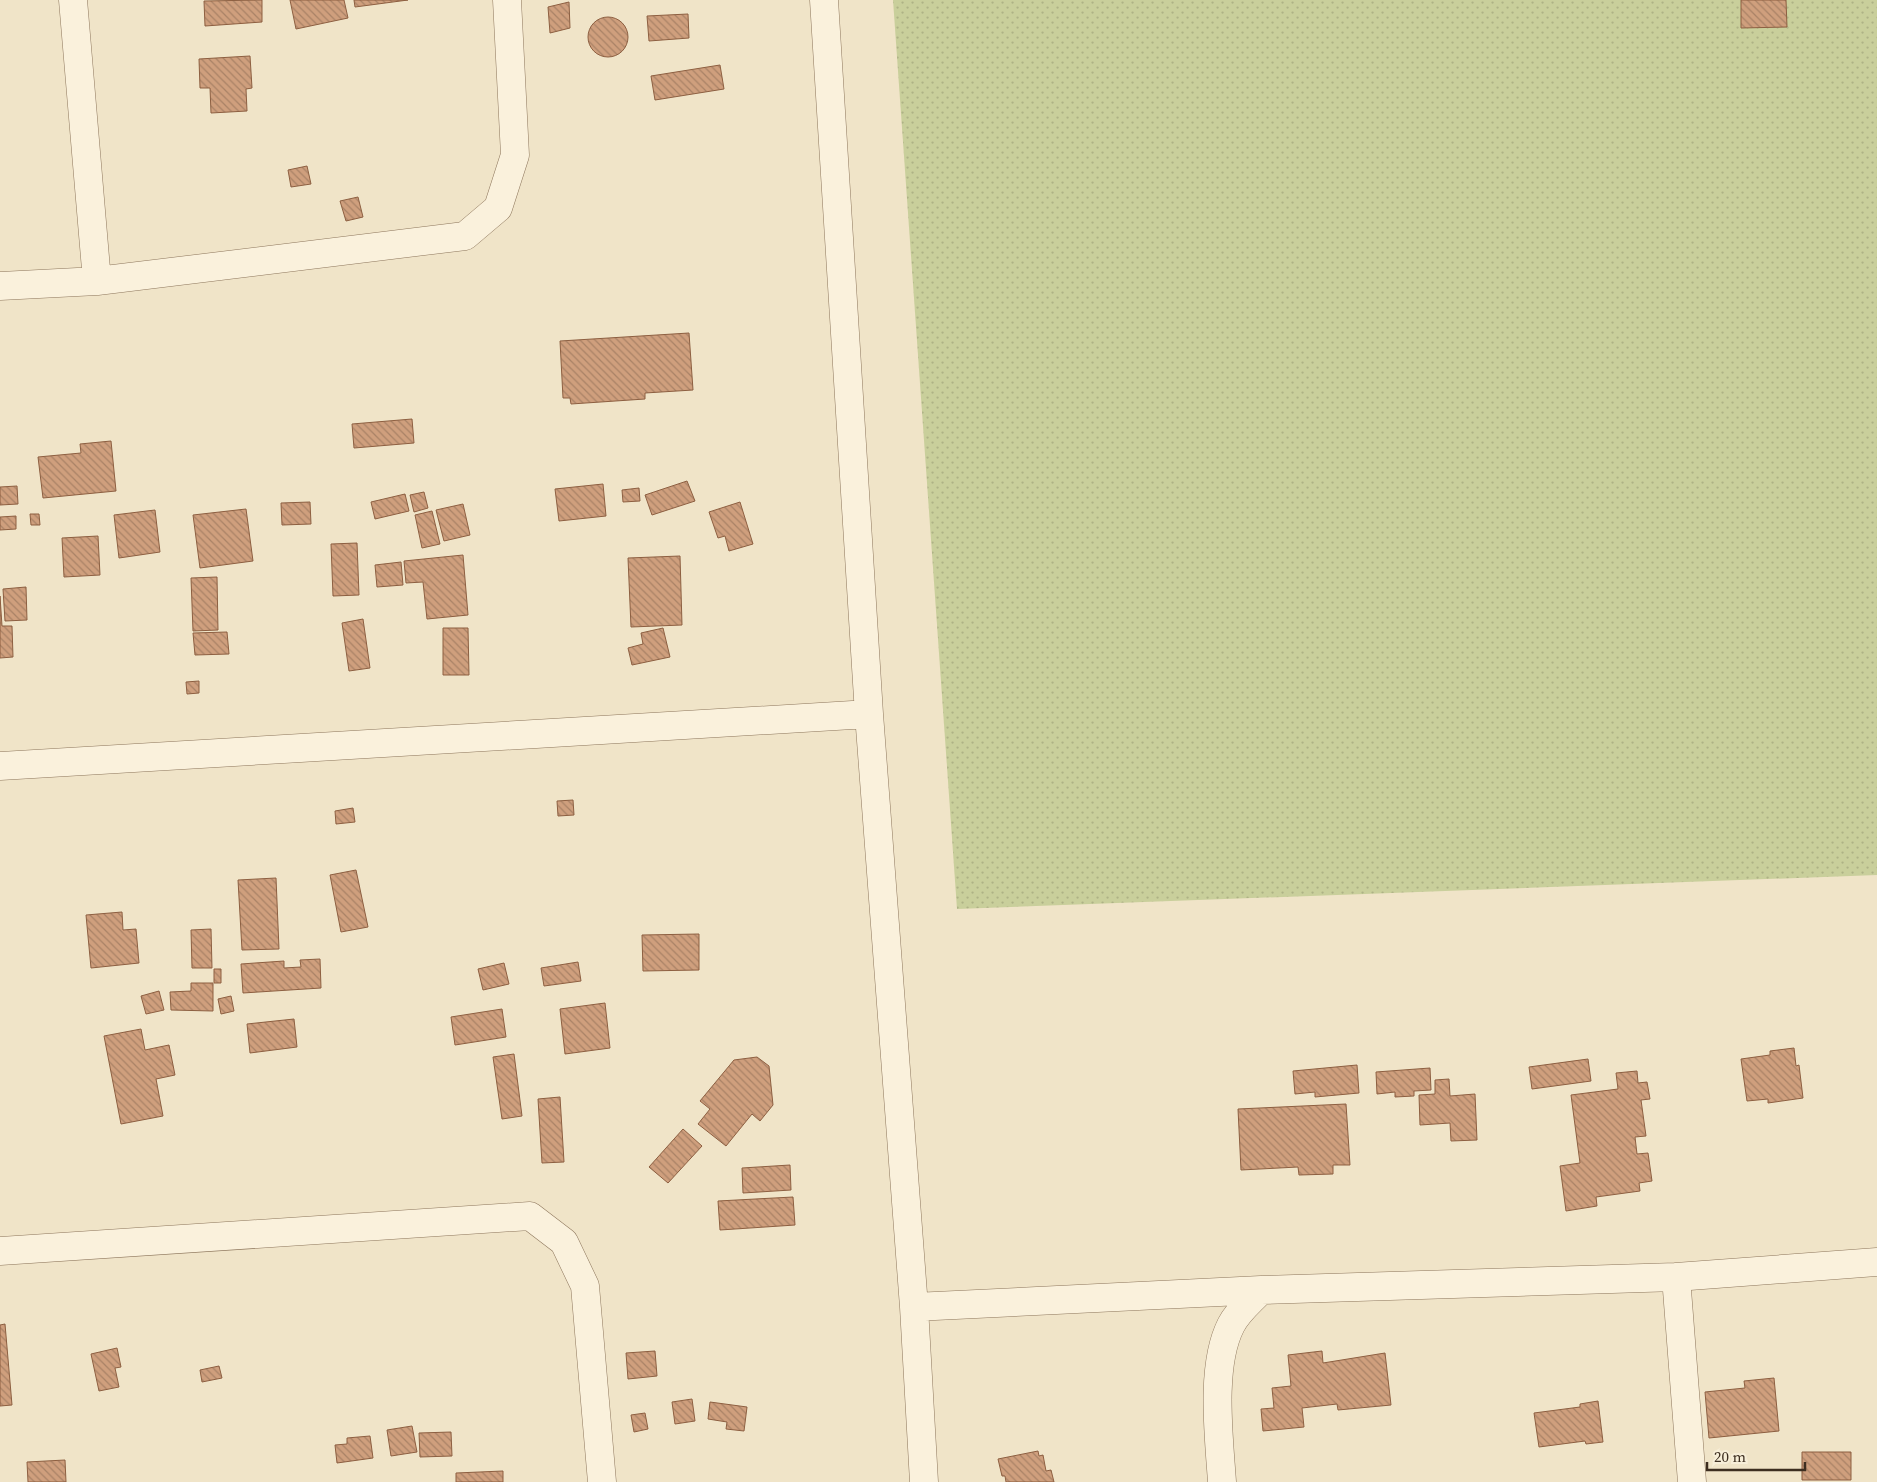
<svg xmlns="http://www.w3.org/2000/svg" width="1877" height="1482" font-family="'Source Serif 4',serif">
<style>
.grass{fill:url(#grass-dots)}
.building{fill:url(#building-back-hatch);stroke:#8d5f41}
.lines{fill:none;stroke-linecap:round;stroke-linejoin:round}
.street-casing{stroke:#8d765c;stroke-width:29}
.street{stroke:#faf1dc;stroke-width:28}
</style>
<defs>
<pattern id="grass-dots" width="8" height="8" patternUnits="userSpaceOnUse" patternTransform="scale(1.25)"><rect width="8" height="8" fill="#c9cf9b"/><path d="M2 2h.1M6 6h.1" fill="none" stroke="#aeb285" stroke-width="1.8" stroke-linecap="round"/></pattern>
<pattern id="building-back-hatch" width="6" height="6" patternUnits="userSpaceOnUse" patternTransform="scale(1.25)"><rect width="6" height="6" fill="#cf9f7d"/><path d="M-1 5l2 2M0 0l6 6M5-1l2 2" fill="none" stroke="#a98266"/></pattern>
</defs>
<rect width="100%" height="100%" fill="#f0e4c8"/>
<path class="grass" d="M893,0H1877V875L957,909Z"/>
<path class="building" d="M262,0V22L205,26L204,1Z
M290,0H344L348,18L296,29Z
M354,0H408L355,7Z
M1741,0H1786L1787,27L1741,28Z
M569,2L570,28L550,33L548,7Z
M688,14L689,38L649,41L647,16Z
M588 37a20 20 0 1 1 40 0a20 20 0 1 1-40 0Z
M250,56L252,88L246,89L247,111L211,113L210,88H200L199,59Z
M720,65L724,89L655,100L651,76Z
M307,166L311,184L291,187L288,170Z
M358,197L363,217L346,221L340,201Z
M689,333L693,390L645,393V399L571,404L570,398H563L560,341Z
M412,419L414,443L354,448L352,424Z
M111,441L116,491L43,498L38,457L81,453L80,444Z
M687,481L695,501L652,515L645,495Z
M603,484L606,516L559,521L555,489Z
M17,486L18,504L0,505V487Z
M639,488L640,501L623,502L622,490Z
M424,492L428,508L414,512L410,495Z
M405,494L409,511L375,519L371,502Z
M310,502L311,524L282,525L281,503Z
M740,502L753,544L729,551L725,536L718,538L709,512Z
M463,504L470,535L444,541L436,510Z
M246,509L253,561L200,568L193,515Z
M155,510L160,552L119,558L114,515Z
M432,511L440,544L422,548L415,515Z
M30,514H39L40,525H31Z
M16,516V529L0,530V517Z
M98,536L100,575L64,577L62,538Z
M357,543L359,595L333,596L331,544Z
M463,555L468,615L427,619L423,582L406,583L404,561Z
M680,556L682,625L631,627L628,558Z
M401,562L403,585L377,587L375,565Z
M217,577L218,630L193,631L191,578Z
M26,587L27,620L5,621L3,589Z
M0,596L2,626H12L13,657L0,658Z
M363,619L370,668L349,671L342,623Z
M443,628H468L469,675H443Z
M663,628L670,657L632,665L628,648L643,644L641,633Z
M227,632L229,654L195,655L193,633Z
M199,681V693L187,694L186,682Z
M573,800L574,815L558,816L557,801Z
M353,808L355,822L336,824L335,811Z
M356,870L368,927L341,932L330,875Z
M276,878L279,949L242,950L238,880Z
M122,912L123,930L136,929L139,963L91,968L86,915Z
M211,929L212,968H192L191,930Z
M699,934V970L643,971L642,935Z
M320,959L321,988L243,993L241,964L284,961V968L301,967L300,960Z
M578,962L581,981L544,986L541,968Z
M504,963L509,984L483,990L478,969Z
M214,969H221V983H214Z
M191,983H213V1011L171,1010L170,992L191,991Z
M159,991L164,1010L146,1014L141,996Z
M231,996L234,1011L221,1014L218,999Z
M605,1003L610,1048L565,1054L560,1009Z
M502,1009L506,1037L455,1045L451,1017Z
M294,1019L297,1047L250,1053L247,1024Z
M141,1029L145,1050L169,1045L175,1075L156,1079L163,1116L121,1124L104,1036Z
M1794,1048L1796,1066L1799,1065L1803,1098L1768,1103V1099L1747,1101L1741,1059L1770,1055V1051Z
M514,1054L522,1116L502,1119L493,1057Z
M757,1057L769,1066L773,1105L760,1121L752,1114L726,1146L698,1124L710,1109L700,1101L734,1060Z
M1588,1059L1591,1081L1532,1089L1529,1067Z
M1357,1065L1359,1093L1315,1097V1092L1295,1094L1293,1071Z
M1430,1068L1431,1090L1414,1091V1096L1395,1097V1092L1377,1094L1376,1072Z
M1637,1071L1638,1083L1647,1082L1650,1099L1641,1100L1646,1136L1635,1137L1637,1154L1648,1153L1652,1181L1639,1183L1640,1191L1596,1197L1597,1206L1566,1211L1560,1166L1580,1163L1571,1095L1618,1089L1616,1073Z
M1449,1079L1450,1096L1475,1094L1477,1140L1451,1141L1450,1123L1420,1125L1419,1095L1435,1094V1080Z
M560,1097L564,1162L542,1163L538,1099Z
M1346,1104L1350,1165H1333V1174L1299,1175L1298,1167L1241,1170L1238,1109Z
M683,1129L702,1146L668,1183L649,1167Z
M790,1165L791,1190L743,1193L742,1168Z
M793,1197L795,1225L720,1230L718,1201Z
M5,1324L12,1405L0,1406V1325Z
M117,1348L121,1367L115,1368L119,1387L99,1391L91,1354Z
M655,1351L657,1376L628,1379L626,1353Z
M1322,1351L1323,1363L1385,1353L1391,1405L1338,1410L1337,1404L1302,1408L1304,1427L1263,1431L1261,1409L1274,1408L1272,1388L1291,1386L1288,1355Z
M219,1366L222,1378L202,1382L200,1370Z
M1774,1378L1779,1431L1709,1438L1705,1392L1745,1388L1744,1381Z
M692,1399L695,1421L675,1424L672,1402Z
M1598,1401L1603,1442L1586,1444L1585,1441L1539,1447L1534,1413L1580,1407V1404Z
M710,1402L747,1407L744,1431L726,1429L727,1422L708,1419Z
M645,1413L648,1429L634,1432L631,1415Z
M412,1426L417,1452L391,1456L387,1430Z
M451,1432L452,1456L420,1457L419,1433Z
M370,1436L373,1458L337,1463L335,1445L347,1444V1438Z
M1038,1451L1039,1456L1043,1455L1046,1471L1051,1470L1054,1482H1006L1005,1476H1002L998,1459Z
M1802,1452H1851V1480H1802Z
M65,1460L66,1482H28L27,1462Z
M503,1471V1482H456V1473Z"/>
<g class="lines">
<g class="street-casing">
<path id="street" d="M73,0L97,281
M824,0L869,714L914,1307L924,1482
M0,286L97,281L465,236L498,208L515,155L507,0
M0,766L869,714
M0,1251L530,1216L564,1242L585,1286L602,1482
M1676,1277L1692,1482
M914,1307L1261,1290L1676,1277L1877,1262
M1222,1482C1219,1437 1210,1366 1231,1325C1238,1311 1251,1301 1261,1290"/>
</g>
<use href="#street" class="street"/>
</g>
<path d="M1707 1462v8h98v-8" fill="none" stroke="#3d2e20" stroke-width="2.5"/>
<text x="1714" y="1462" font-size="15" fill="#3d2e20" stroke="#f7eed8" stroke-width="4" paint-order="stroke">20 m</text>
</svg>
